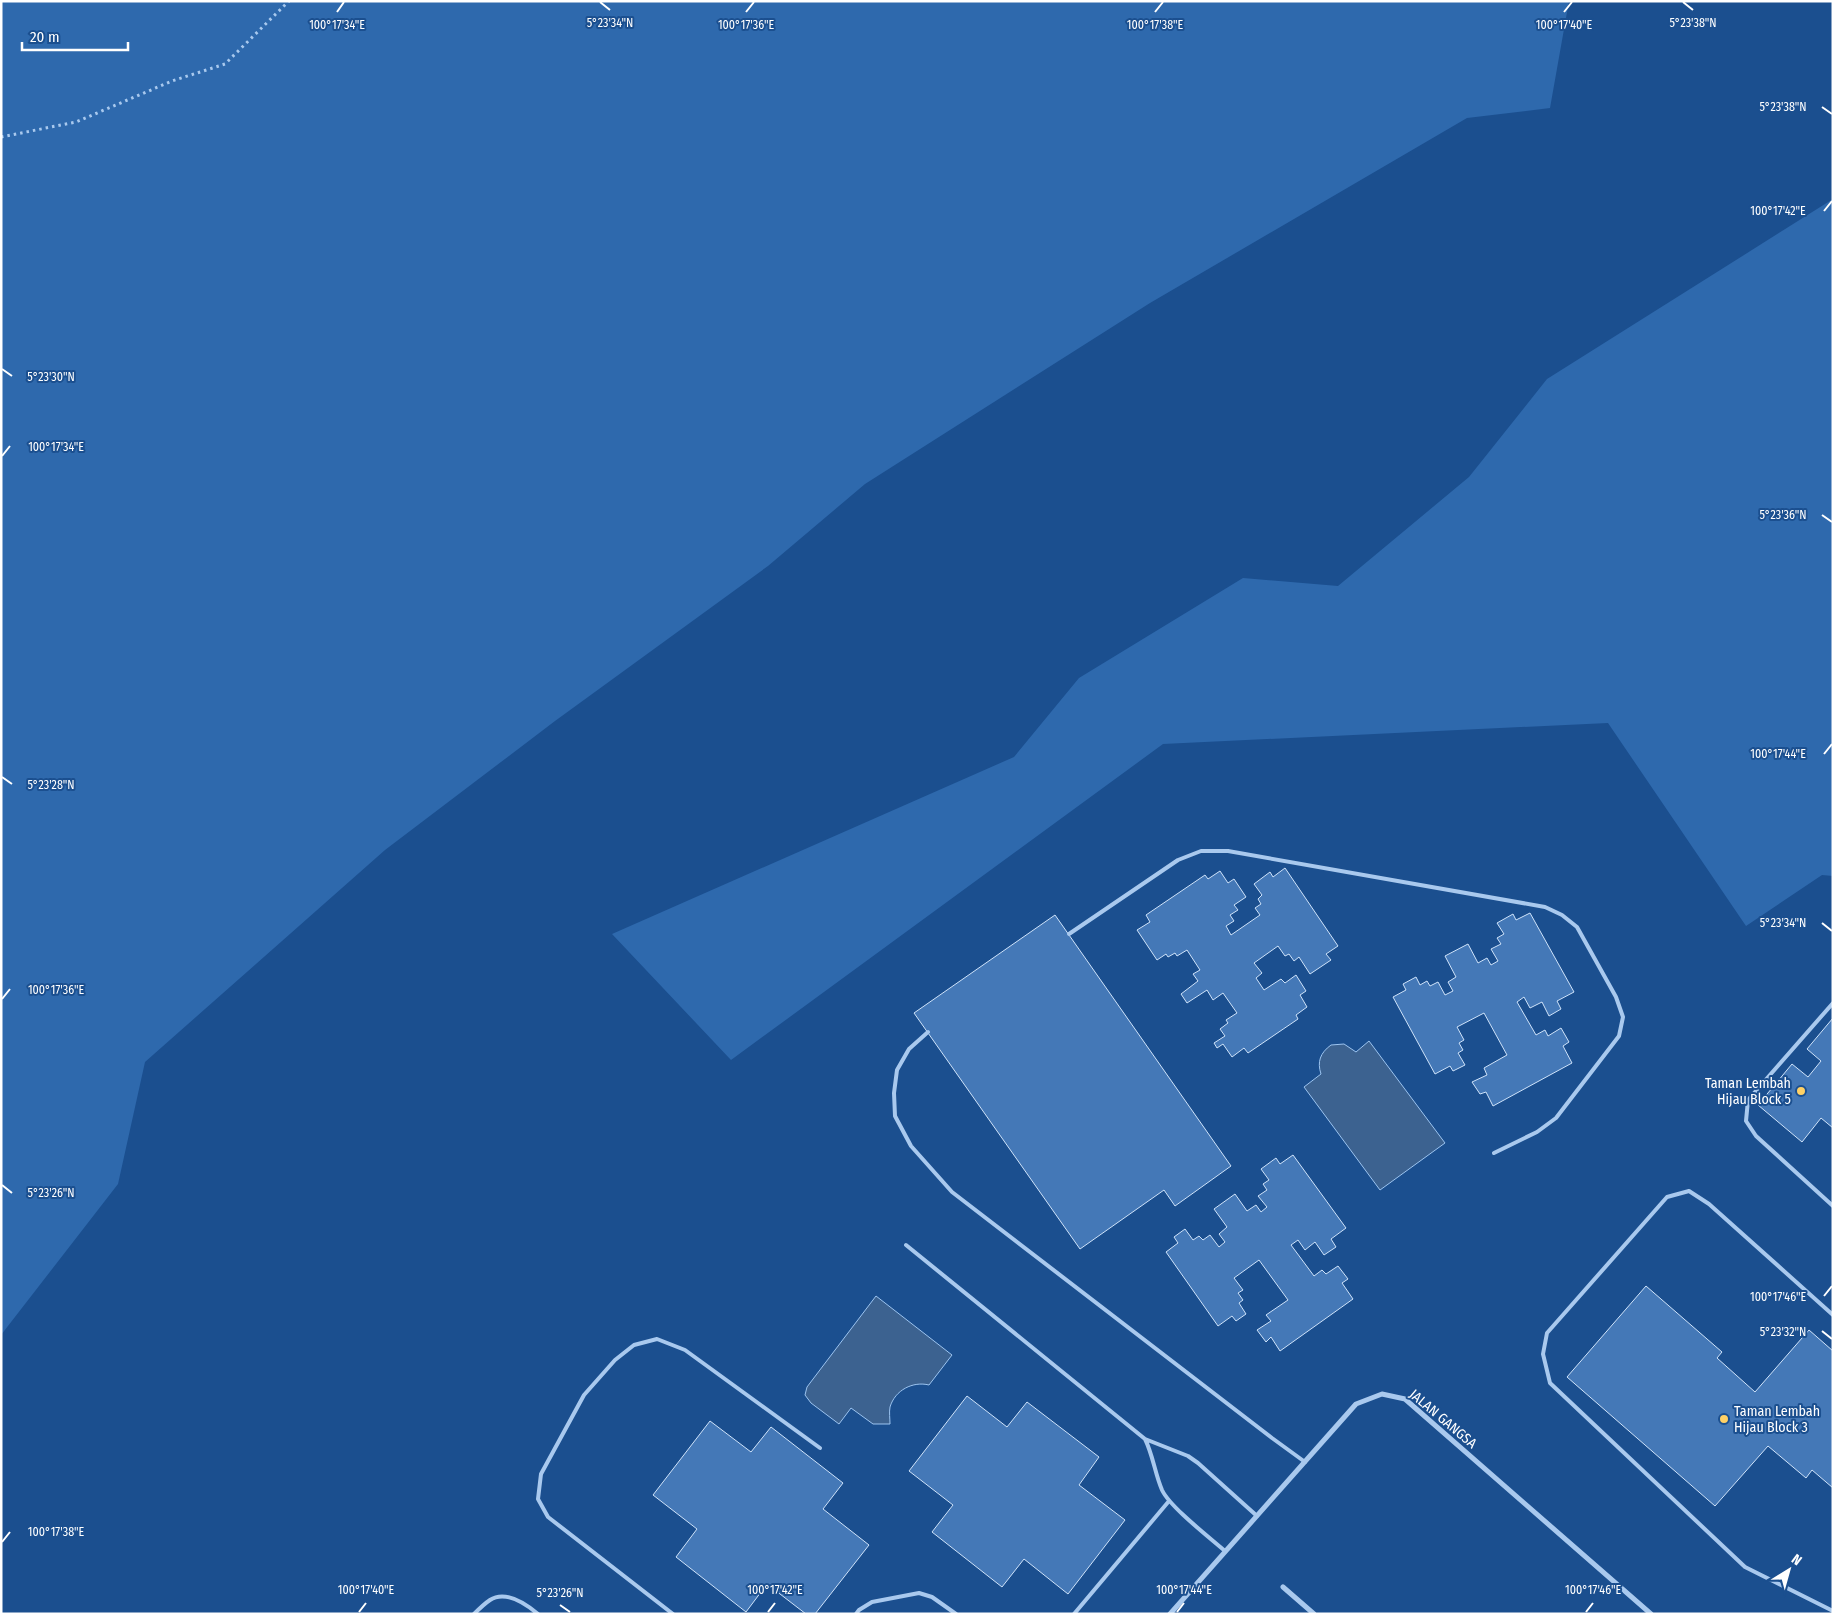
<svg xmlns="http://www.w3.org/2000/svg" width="1834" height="1615" font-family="'Fira Sans Condensed',sans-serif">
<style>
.green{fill:#2e69ad}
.water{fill:#3c6290;stroke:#9cc4f0}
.building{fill:#4478b7;stroke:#cfe3fa}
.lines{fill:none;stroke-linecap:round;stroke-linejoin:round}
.path{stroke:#a9c9ee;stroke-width:3;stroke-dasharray:2.5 4;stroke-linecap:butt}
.service{stroke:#a9c9ee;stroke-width:4}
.minor{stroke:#a9c9ee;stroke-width:5}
.ticks{fill:none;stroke:#fff;stroke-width:2}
.poi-dot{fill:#ffd166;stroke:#1b4f8f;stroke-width:2}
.labels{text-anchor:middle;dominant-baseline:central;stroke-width:4;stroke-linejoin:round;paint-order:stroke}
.poi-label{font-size:14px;fill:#fff;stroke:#1b4f8f;text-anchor:end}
.street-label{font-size:14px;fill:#fff;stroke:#1b4f8f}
.ticks-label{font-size:12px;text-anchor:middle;fill:#fff;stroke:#1b4f8f;stroke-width:4;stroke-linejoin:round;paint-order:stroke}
</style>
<rect width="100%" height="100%" fill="#1b4f8f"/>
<path class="green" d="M1,1H1569L1550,108L1467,118L1150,303L865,484L768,566L555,721L385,850L145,1062L118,1184L1,1335Z
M1833,199V876L1822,875L1746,926L1608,723L1163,744L731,1060L612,934L1014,757L1079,678L1243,578L1338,586L1469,477L1547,379Z"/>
<path class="water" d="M1369,1041L1445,1143L1380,1190L1304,1087L1321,1074C1317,1062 1320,1053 1331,1045L1344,1044L1356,1052Z
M876,1296L952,1355L929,1385C913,1381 895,1390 890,1407C889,1412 890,1419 890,1424H873L851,1408L839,1424L811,1403L805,1395L807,1387Z"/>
<path class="building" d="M1285,868L1338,946L1326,954L1331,960L1310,974L1299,957L1294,961L1289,954L1285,956L1278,946L1254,963L1262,973L1256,978L1264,990L1281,979L1285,983L1296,975L1306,991L1300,995L1307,1007L1296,1015L1298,1019L1248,1053L1244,1048L1232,1057L1223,1044L1217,1048L1214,1043L1225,1036L1220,1029L1228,1023L1226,1020L1237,1013L1223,993L1213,1000L1207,990L1187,1003L1181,994L1198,981L1193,974L1200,970L1187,950L1177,956L1175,953L1168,957L1166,954L1157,960L1137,930L1150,922L1146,915L1205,875L1208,879L1220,871L1228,883L1234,879L1246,897L1234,905L1238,910L1230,915L1234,921L1226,926L1231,935L1260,915L1255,908L1261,904L1258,899L1262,895L1254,884L1270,872L1273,877Z
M1530,913L1574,992L1557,1001L1561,1009L1549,1016L1542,1002L1530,1008L1524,997L1517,1002L1536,1035L1545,1030L1548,1036L1561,1028L1569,1042L1563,1046L1572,1063L1493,1106L1486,1092L1480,1094L1472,1082L1487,1075L1484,1068L1507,1055L1484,1013L1457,1027L1464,1040L1459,1043L1463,1050L1458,1053L1465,1065L1453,1071L1450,1066L1435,1074L1393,997L1406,990L1403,984L1416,977L1420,985L1427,981L1430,986L1438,982L1445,995L1453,991L1448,982L1456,977L1445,956L1468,944L1478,963L1487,958L1491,965L1498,961L1491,949L1501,944L1497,938L1504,934L1497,923L1513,914L1516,920Z
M1055,915L1231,1166L1175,1206L1164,1190L1080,1249L914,1013Z
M1833,1018V1128L1821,1118L1802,1142L1758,1105L1792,1064L1808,1077L1821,1061L1807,1049Z
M1293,1155L1346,1228L1331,1239L1336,1247L1324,1255L1315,1242L1305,1250L1298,1240L1291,1245L1314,1276L1322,1270L1326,1274L1338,1266L1348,1279L1342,1283L1353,1299L1280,1351L1271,1337L1266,1342L1257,1330L1271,1321L1266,1315L1288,1300L1259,1260L1234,1278L1243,1290L1238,1293L1243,1300L1239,1303L1246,1314L1236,1321L1232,1316L1218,1326L1166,1252L1178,1243L1174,1237L1185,1229L1193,1240L1199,1236L1203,1240L1210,1235L1219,1247L1225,1242L1219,1234L1227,1227L1214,1209L1235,1194L1247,1211L1256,1205L1261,1212L1267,1207L1258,1196L1267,1190L1263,1184L1269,1180L1261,1169L1276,1158L1280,1164Z
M1646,1286L1722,1352L1717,1358L1755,1392L1809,1330L1833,1351V1488L1812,1470L1806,1478L1768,1446L1715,1506L1567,1377Z
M967,1396L1007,1427L1027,1402L1099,1457L1079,1485L1125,1520L1068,1594L1024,1559L1002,1587L932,1532L953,1505L909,1471Z
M710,1421L751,1452L771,1427L843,1483L823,1509L869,1545L815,1614H806L767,1584L746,1612L676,1557L697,1529L653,1495Z"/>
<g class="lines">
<path class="path" d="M1,137L76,122L172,81L225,64L289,1"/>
<path class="service" d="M1069,934L1178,860L1201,851H1228L1545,907L1562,915L1577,927L1616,997L1623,1017L1619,1036L1556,1118L1537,1132L1494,1153
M1833,1003L1748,1100L1746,1121L1756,1136L1833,1206
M928,1032L909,1049L897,1070L894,1093L895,1116L911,1146L952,1192L1272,1438L1305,1462
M906,1245L1145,1439L1188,1456L1198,1463L1257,1516
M1833,1315L1709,1204L1689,1191L1667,1197L1547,1333L1543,1354L1550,1383L1745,1567L1833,1611
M1145,1439C1153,1455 1155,1474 1162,1490C1170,1507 1209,1537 1225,1551
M474,1614C479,1609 484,1604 490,1600C505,1590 526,1604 538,1614
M673,1614L548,1517L538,1499L541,1474L584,1395L615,1360L634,1345L657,1339L685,1350L820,1448
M856,1614L859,1610L872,1602L919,1593L932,1597L956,1614
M1074,1614L1169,1501"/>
<path class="minor" d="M1283,1587L1314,1614
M1170,1614L1356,1404L1382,1394L1405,1399L1651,1614"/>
</g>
<path class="ticks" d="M600,2L610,10M1683,2L1693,10M337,12L344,2M746,12L754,2M1155,12L1163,2M1564,12L1572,2M1822,107L1832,114M1824,211L1832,201M2,369L12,376M2,456L10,446M1822,515L1832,522M1824,754L1832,744M2,777L12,784M1822,923L1832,931M2,999L10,989M2,1185L12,1193M1824,1296L1832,1286M1822,1331L1832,1339M2,1542L10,1532M560,1605L570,1612M359,1612L366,1603M768,1612L775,1603M1177,1612L1184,1603M1586,1612L1593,1603"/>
<g class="poi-dot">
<circle cx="1801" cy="1091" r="5"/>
<circle cx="1724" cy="1419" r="5"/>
</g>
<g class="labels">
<g class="poi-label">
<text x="1791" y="1083">Taman Lembah<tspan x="1791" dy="16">Hijau Block 5</tspan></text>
<text x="1734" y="1411" text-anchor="start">Taman Lembah<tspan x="1734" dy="16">Hijau Block 3</tspan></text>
</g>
<g class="street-label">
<text transform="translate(1443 1419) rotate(40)">JALAN GANGSA</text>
</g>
</g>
<g class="ticks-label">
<text x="610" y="27">5°23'34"N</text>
<text x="1693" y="27">5°23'38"N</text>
<text x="337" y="29">100°17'34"E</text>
<text x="746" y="29">100°17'36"E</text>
<text x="1155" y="29">100°17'38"E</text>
<text x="1564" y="29">100°17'40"E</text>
<text x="1783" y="111">5°23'38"N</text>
<text x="1778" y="215">100°17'42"E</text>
<text x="51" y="381">5°23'30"N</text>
<text x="56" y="451">100°17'34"E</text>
<text x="1783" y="519">5°23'36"N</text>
<text x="1778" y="758">100°17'44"E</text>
<text x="51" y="789">5°23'28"N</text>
<text x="1783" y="927">5°23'34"N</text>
<text x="56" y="994">100°17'36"E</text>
<text x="51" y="1197">5°23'26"N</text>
<text x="1778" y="1301">100°17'46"E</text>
<text x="1783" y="1336">5°23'32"N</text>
<text x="56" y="1536">100°17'38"E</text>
<text x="366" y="1594">100°17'40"E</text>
<text x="775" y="1594">100°17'42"E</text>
<text x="1184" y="1594">100°17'44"E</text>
<text x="1593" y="1594">100°17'46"E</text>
<text x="560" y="1597">5°23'26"N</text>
</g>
<rect width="1834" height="1615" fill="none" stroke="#ffffff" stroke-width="5"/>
<g transform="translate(1789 1570) rotate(37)" stroke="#1b4f8f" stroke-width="4" paint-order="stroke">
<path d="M0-4L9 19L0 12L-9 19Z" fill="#ffffff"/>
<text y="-8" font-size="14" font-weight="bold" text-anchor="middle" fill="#ffffff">N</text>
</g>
<path d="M22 42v8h106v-8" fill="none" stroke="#ffffff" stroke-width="2.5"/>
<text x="30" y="42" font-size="15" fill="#ffffff" stroke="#1b4f8f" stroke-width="4" paint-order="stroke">20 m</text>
</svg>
